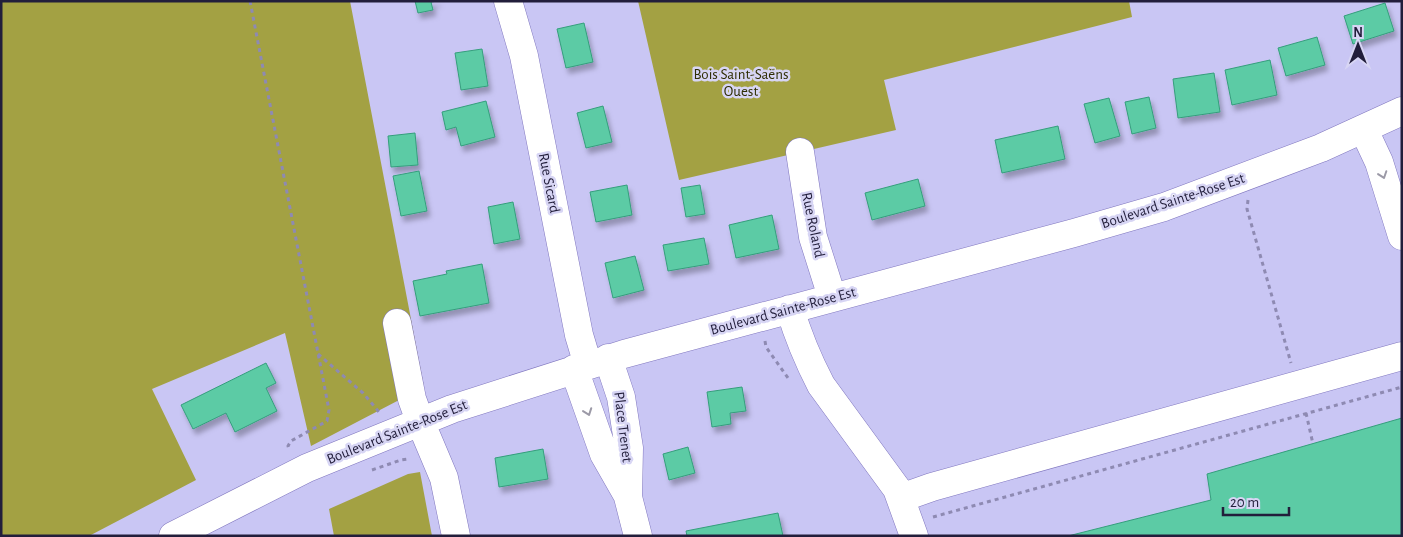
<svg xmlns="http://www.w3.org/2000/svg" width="1403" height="537" font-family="'Alegreya Sans',sans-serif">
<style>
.green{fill:#a3a143}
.building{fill:#5bcba5;stroke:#359e7c;filter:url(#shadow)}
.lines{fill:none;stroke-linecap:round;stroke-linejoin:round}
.minor-casing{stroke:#8077bf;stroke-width:29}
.path{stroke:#8e8ab2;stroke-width:3;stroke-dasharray:4 4;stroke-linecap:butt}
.minor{stroke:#fff;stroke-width:28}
.oneway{stroke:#9c9aa7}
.labels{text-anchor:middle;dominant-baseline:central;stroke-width:5;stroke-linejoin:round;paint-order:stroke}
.park-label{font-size:15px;fill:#2f2e04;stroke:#d7d5f4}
.street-label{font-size:15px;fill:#221e3b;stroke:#d7d5f4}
</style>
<defs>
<filter id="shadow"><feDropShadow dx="3" dy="5.5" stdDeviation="2.5" flood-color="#0004"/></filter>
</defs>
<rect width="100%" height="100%" fill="#c9c6f4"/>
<path class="green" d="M1,1H350L424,387L311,446L285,333L152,389L196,480L89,536H1Z
M638,1H1129L1132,17L884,80L896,130L679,180Z
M420,472L432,536H334L329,509L408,474Z"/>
<path class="building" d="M415,1H438L431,2L433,10L418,13Z
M1385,3L1394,31L1353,44L1344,16Z
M584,23L593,62L566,68L557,29Z
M1317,37L1325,65L1286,76L1278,48Z
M482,49L488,86L461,90L455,53Z
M1270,60L1277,95L1232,105L1225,70Z
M1214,73L1220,112L1178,118L1173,79Z
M1149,97L1156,128L1132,134L1125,102Z
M1109,98L1120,136L1095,143L1084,104Z
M486,101L495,137L461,146L456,127L446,130L442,112Z
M603,106L612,142L586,148L577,113Z
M1058,126L1065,159L1002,173L995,140Z
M415,133L418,165L391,167L388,136Z
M419,171L427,211L401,216L393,176Z
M918,179L925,206L872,220L865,193Z
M627,185L632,215L596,222L590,192Z
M700,185L705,214L686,217L681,188Z
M513,202L520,239L494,244L488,207Z
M772,215L779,249L736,258L729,225Z
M704,238L709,264L668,271L663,245Z
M635,256L644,290L613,298L605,263Z
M482,264L489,303L420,316L413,281L447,274L446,271Z
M266,363L276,383L266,388L277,411L235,432L226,413L193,429L181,405Z
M742,387L746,411L730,413L731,424L712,427L707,392Z
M1402,418V536H1068L1211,500L1207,474Z
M688,447L695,473L669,480L663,454Z
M543,449L548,479L499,487L495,458Z
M778,513L783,536H687L686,531Z"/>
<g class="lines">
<g class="minor-casing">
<path id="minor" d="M508,1L524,56L579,335L588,365
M1364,130L1379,162L1402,236
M800,152L813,237L832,297
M790,309C798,336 808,360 821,385L897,489L914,536
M397,323L412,399L420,421L444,478L456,536
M608,358L621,397L629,448L628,497L638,536
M574,369L604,454L628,496
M901,498L932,487L1402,356
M173,536L307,468L452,409L624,354L1074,233L1164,207L1321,148L1402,111"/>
</g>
<path class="path" d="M250,1L329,410L327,421L291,441L288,446L289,450
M1248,200L1247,209L1291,363
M765,341L766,347L788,378
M318,354L363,393L379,412
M1306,413L1313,444
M372,470L401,460L409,459
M933,517L1402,387"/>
<use href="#minor" class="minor"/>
</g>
<defs><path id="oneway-chevron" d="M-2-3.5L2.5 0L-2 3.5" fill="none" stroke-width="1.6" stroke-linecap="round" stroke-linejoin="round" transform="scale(1.25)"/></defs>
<g class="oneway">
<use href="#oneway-chevron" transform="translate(1383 175) rotate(71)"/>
<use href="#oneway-chevron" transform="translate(588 412) rotate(70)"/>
</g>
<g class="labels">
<g class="park-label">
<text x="741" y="74">Bois Saint-Saëns<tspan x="741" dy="17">Ouest</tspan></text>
</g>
<g class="street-label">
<text transform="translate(549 183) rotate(79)">Rue Sicard</text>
<text transform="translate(1173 201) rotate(-18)">Boulevard Sainte-Rose Est</text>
<text transform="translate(813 225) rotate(78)">Rue Roland</text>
<text transform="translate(783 311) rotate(-15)">Boulevard Sainte-Rose Est</text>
<text transform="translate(623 427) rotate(83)">Place Trenet</text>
<text transform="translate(397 432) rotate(-22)">Boulevard Sainte-Rose Est</text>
</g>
</g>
<rect width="1403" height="537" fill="none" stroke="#221e3b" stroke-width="5"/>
<g transform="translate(1358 45)" stroke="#d7d5f4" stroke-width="4" paint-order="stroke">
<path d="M0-4L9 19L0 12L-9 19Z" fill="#221e3b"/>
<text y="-8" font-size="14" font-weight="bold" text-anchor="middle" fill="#221e3b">N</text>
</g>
<path d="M1223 507v8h66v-8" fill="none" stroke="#221e3b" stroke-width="2.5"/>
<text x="1230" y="507" font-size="15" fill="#221e3b" stroke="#d7d5f4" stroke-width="4" paint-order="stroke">20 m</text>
</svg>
